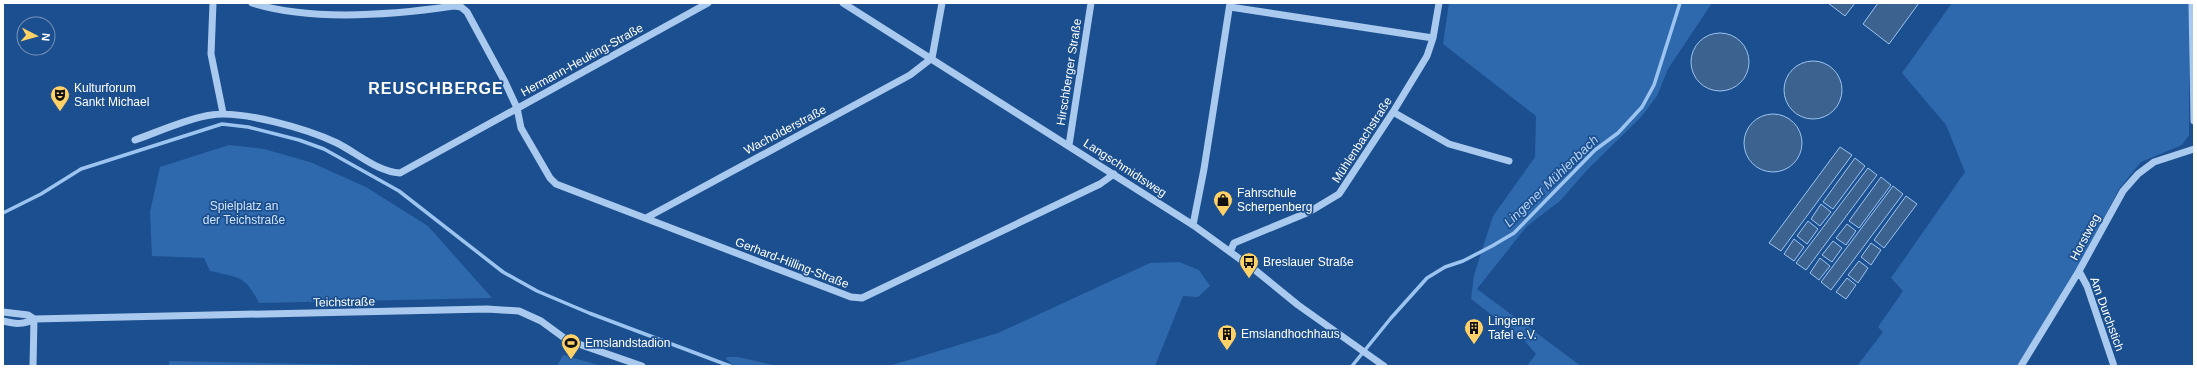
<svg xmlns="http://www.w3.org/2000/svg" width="2197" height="369" font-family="Arial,sans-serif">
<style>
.green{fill:#2e69ad}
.water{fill:#3c6290;stroke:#9cc4f0}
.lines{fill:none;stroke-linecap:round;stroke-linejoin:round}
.stream{stroke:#9cc4f0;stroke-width:3.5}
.minor{stroke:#a9c9ee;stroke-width:7}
.labels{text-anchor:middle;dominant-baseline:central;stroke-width:3.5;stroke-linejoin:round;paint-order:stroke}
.street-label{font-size:12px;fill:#fff;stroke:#1b4f8f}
.poi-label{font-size:12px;fill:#fff;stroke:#1b4f8f;text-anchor:start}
.park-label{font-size:12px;fill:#cfe3fa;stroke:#1b4f8f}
.water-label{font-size:13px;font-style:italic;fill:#b5d3f5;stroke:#1b4f8f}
.district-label{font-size:16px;font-weight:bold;letter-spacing:1px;fill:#fff;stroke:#1b4f8f}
</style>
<rect width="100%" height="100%" fill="#1b4f8f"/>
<path class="green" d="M1449,3H1712L1668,69L1657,96L1641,117L1587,170L1560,201L1527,226L1477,289L1581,366H1527L1536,354L1522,338L1471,299L1474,275L1493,216L1535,157L1536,116L1443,44Z
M1952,3H2189V135L2182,145L2141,162L2119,189L2078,270L2024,366H1857L1883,332L1878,327L1903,291L1891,278L1965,172L1946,125L1902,73Z
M229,145L264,149L310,162L366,187L428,226L492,298L259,303C245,275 239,278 210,271L204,258L152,256L150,212L160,167Z
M1179,262L1199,270L1210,286L1198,297L1183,296L1155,366H889L998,333L1150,263Z
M563,355L602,366H169V361L417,366H557Z
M727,357H738L778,366H734L726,359Z"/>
<path class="water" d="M1828,3H1855L1845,16Z
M1878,3H1919L1889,44L1863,24Z
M1691 62a29 29 0 1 1 58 0a29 29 0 1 1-58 0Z
M1784 90a29 29 0 1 1 58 0a29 29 0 1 1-58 0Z
M1744 143a29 29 0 1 1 58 0a29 29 0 1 1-58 0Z
M1840,147L1852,155L1781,251L1769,243Z
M1855,158L1865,166L1833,209L1823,202Z
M1868,168L1877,175L1806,270L1796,263Z
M1881,177L1891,185L1859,228L1849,221Z
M1893,186L1903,194L1831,290L1821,282Z
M1906,196L1917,204L1884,248L1874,240Z
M1821,204L1831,212L1820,226L1811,219Z
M1808,221L1818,229L1807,244L1797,236Z
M1847,224L1856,231L1846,245L1836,238Z
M1794,239L1804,247L1794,261L1784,254Z
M1833,241L1842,248L1832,262L1822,255Z
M1871,243L1881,250L1871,265L1861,257Z
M1820,258L1830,266L1819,280L1810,273Z
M1859,261L1868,268L1858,283L1848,275Z
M1847,278L1856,285L1846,299L1836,292Z"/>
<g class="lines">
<path class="stream" d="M3,213L41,194L81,169L222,124L248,127L299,140L324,149L399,191L503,272L537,291L589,313L730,366
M1352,366L1391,318L1427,278L1445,267L1463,261L1492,246L1514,233L1595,150L1618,133L1642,107L1654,85L1680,3"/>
<path class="minor" d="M213,3L211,54L223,113
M252,3C312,22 392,15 454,6L461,7L467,12L505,82L517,108L521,128L550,178L556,184L851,297L862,298L1100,184L1114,174
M843,3L1193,225L1255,270L1298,305L1384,366
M2192,3L2194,121
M1230,7L1433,38
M932,58L942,3
M1393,112L1449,144L1509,161
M135,140C158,132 188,118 211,115C242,110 308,129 337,143C357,153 378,172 400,173L708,3
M1069,145L1091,3
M646,218L910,75L932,58
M1193,225L1204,169L1230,3
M1230,252L1234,243L1309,212L1339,194L1393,112L1427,56L1433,38L1439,3
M2079,271L2087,286L2114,366
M3,312L28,315L34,319L487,309L519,311L541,321L567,340L642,366
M3,321C15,324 24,325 34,319
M33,366L34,319
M2021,366L2079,271L2123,191L2138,174L2154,162L2194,149"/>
</g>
<defs>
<g id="theatre-pin" transform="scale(1)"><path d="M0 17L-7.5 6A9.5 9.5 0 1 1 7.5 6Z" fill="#ffd166" stroke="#1b4f8f"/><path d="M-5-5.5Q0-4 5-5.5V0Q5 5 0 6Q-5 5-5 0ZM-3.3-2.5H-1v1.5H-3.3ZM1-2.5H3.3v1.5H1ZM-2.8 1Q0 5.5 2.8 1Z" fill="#111"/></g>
<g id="shop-pin" transform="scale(1)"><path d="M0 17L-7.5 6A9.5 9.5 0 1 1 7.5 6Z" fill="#ffd166" stroke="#1b4f8f"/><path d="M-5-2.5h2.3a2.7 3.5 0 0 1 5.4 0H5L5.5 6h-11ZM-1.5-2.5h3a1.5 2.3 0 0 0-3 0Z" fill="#111"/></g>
<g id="bus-pin" transform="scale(1)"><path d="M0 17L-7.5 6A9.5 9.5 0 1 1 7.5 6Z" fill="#ffd166" stroke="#1b4f8f"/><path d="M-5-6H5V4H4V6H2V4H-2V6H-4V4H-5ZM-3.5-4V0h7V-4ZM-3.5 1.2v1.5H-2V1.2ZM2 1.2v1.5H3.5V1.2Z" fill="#111"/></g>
<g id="building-pin" transform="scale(1)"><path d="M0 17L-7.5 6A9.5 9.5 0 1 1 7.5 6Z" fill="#ffd166" stroke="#1b4f8f"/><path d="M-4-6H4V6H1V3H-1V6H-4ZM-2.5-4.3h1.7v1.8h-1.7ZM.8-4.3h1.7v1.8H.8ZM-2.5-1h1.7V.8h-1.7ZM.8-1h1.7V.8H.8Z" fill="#111"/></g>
<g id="stadium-pin" transform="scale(1)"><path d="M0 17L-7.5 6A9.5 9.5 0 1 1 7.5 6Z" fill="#ffd166" stroke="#1b4f8f"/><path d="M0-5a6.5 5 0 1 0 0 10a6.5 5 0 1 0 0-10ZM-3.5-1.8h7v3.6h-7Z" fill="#111"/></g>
</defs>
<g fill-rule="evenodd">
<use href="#theatre-pin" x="60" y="95"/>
<use href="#shop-pin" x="1223" y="200"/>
<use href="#bus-pin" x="1249" y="262"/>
<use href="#building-pin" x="1474" y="328"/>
<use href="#building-pin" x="1227" y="334"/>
<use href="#stadium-pin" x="571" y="343"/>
</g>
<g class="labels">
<g class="street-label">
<text transform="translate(582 60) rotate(-29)">Hermann-Heuking-Straße</text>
<text transform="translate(1069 72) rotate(-81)">Hirschberger Straße</text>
<text transform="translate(785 130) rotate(-28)">Wacholderstraße</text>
<text transform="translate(1362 140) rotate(-57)">Mühlenbachstraße</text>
<text transform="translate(1125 168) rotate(33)">Langschmidtsweg</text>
<text transform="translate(2085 237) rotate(-62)">Horstweg</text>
<text transform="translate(792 263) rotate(21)">Gerhard-Hilling-Straße</text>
<text transform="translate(344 302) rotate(-1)">Teichstraße</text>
<text transform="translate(2107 314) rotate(70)">Am Durchstich</text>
</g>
<g class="poi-label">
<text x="74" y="88">Kulturforum<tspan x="74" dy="14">Sankt Michael</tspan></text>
<text x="1237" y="193">Fahrschule<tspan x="1237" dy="14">Scherpenberg</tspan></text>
<text x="1263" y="262">Breslauer Straße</text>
<text x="1488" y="321">Lingener<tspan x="1488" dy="14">Tafel e.V.</tspan></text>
<text x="1241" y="334">Emslandhochhaus</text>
<text x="585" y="343">Emslandstadion</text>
</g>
<g class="park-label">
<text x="244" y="206">Spielplatz an<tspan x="244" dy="14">der Teichstraße</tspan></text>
</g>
<g class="water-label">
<text transform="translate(1551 181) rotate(-44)">Lingener Mühlenbach</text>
</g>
<g class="district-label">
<text x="436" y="88">REUSCHBERGE</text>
</g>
</g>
<rect width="2197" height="369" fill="none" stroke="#ffffff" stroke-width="8"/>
<g transform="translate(36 36) rotate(96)"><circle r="19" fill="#1b4f8f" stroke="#7695bc"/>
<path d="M0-3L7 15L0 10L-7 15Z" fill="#ffd166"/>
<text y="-6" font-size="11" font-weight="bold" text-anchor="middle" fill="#ffffff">N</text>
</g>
</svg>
